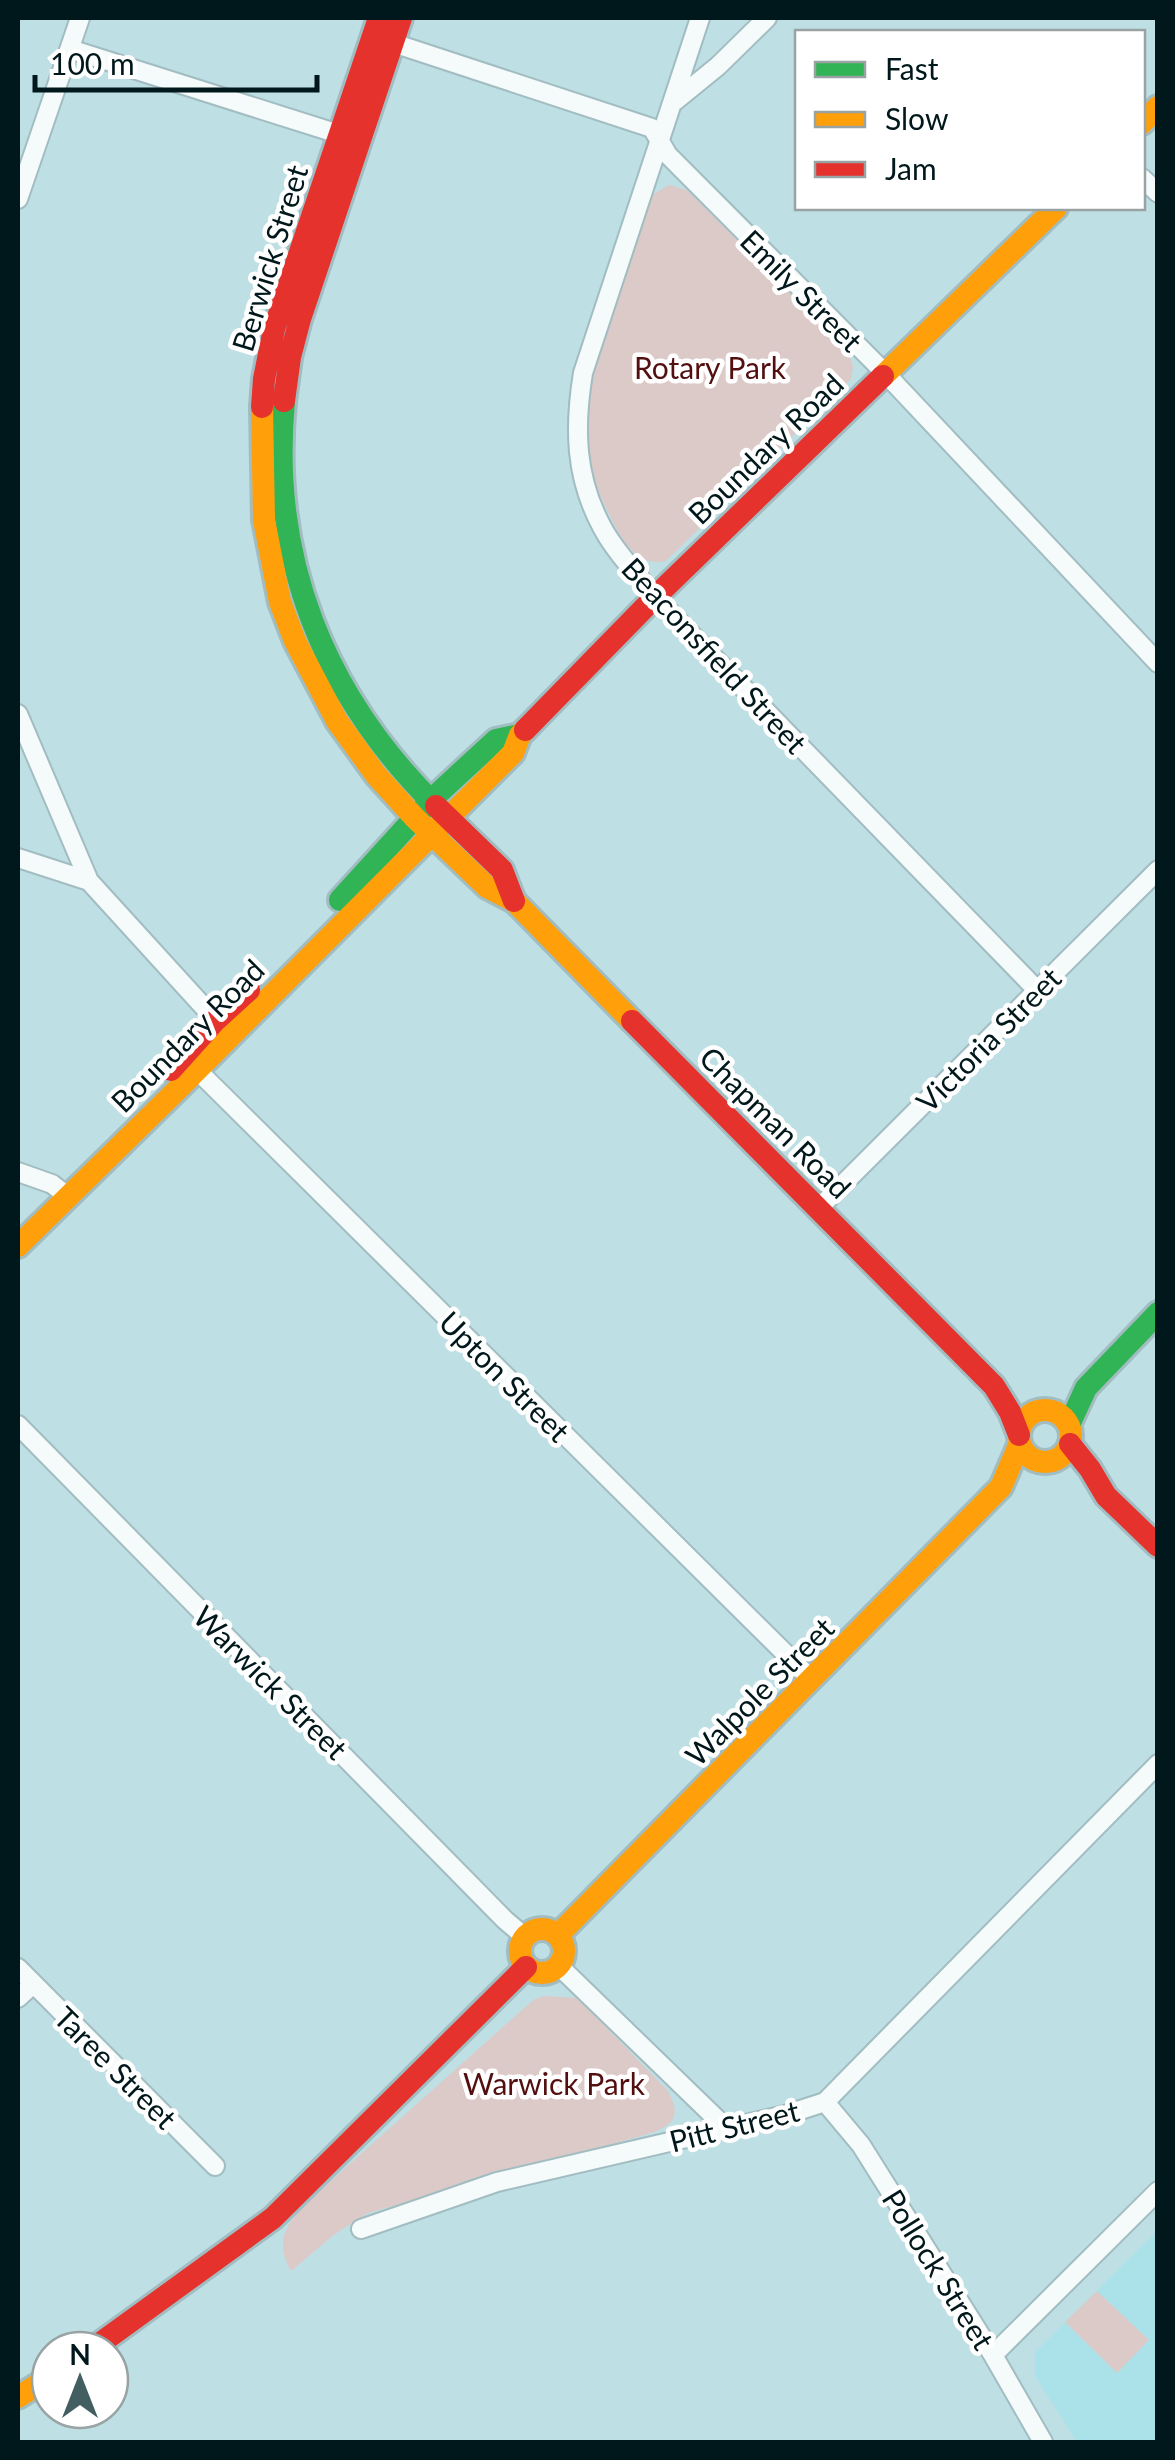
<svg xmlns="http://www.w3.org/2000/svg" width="1175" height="2460" font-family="Lato,sans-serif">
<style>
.built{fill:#abe2ea}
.green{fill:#dccac8}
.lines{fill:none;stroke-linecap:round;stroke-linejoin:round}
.street-casing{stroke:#a2bdc1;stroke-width:22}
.fast-casing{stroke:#a2bdc1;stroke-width:28}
.slow-casing{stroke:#a2bdc1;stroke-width:28}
.jam-casing{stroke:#a2bdc1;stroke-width:28}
.street{stroke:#f5fafb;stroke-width:18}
.fast{stroke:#30b455;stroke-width:22}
.slow{stroke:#ff9f0a;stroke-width:22}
.jam{stroke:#e5322d;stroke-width:22}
.labels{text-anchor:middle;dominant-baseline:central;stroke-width:9;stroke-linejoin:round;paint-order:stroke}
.street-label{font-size:30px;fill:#00181b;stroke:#fff}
.park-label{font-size:30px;fill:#530f0f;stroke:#fff}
</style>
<rect width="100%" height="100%" fill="#bedfe4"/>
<path class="built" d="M1157,2231V2442H1077L1035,2376V2352Z"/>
<path class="green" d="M669,185L687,190L849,352L853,367L851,379L666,561C641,567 626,547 615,526C606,508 596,489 592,469C577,409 598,353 617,297C629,263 640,229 652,195Z
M544,1996L578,1998L668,2091C679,2112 678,2122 655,2132L368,2213L335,2234L291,2271C272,2237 290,2220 314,2196L523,2009L535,1999Z
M1097,2291L1149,2340L1117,2373L1065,2322Z"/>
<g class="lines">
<g class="street-casing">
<path id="street" d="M700,18L583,373C574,428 575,477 602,527C615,552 638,575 655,597L1037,990
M384,40L652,128L668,155L885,373L1158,663
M70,49L345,136
M675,101L718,66L767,18
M1142,178L1158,193
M18,199L80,18
M18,714L89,881L222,1027
M18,858L89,881
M198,1071L812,1680
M18,1172L52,1184L66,1195
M819,1208L1158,870
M18,1425L505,1920L525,1937
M559,1966L725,2127
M18,1968L215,2166
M18,1998L33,1984
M825,2102L861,2145L993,2355L1043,2442
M361,2229L497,2182L785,2115L825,2102L1158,1764
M993,2355L1158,2191"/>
</g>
<g class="fast-casing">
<path id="fast" d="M284,401C269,559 324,695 436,806
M340,900L431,800L496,740L520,735
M1069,1425L1086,1388L1158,1313"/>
</g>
<g class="slow-casing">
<path id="slow" d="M1142,123L1158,107
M883,376L1056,208
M262,407L264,520L280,602L295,641L337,721L376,775L415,818L487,887L514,901L632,1021
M18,1246L178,1089L513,753L520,735L525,730
M1019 1436a26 26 0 1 1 52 0a26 26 0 1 1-52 0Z
M520 1951a22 22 0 1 1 44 0a22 22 0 1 1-44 0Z
M558,1935L1001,1487L1020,1443
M18,2397L50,2377"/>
</g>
<g class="jam-casing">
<path id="jam" d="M284,401L290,357L300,319L401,18
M262,407L264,379L274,329L379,18
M525,730L655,597L883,376
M436,806L502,870L514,901
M632,1021L994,1386L1010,1412L1019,1435
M171,1070L216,1020L249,990
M1070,1444L1090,1469L1106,1496L1158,1546
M91,2350L273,2218L526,1967"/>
</g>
<use href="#street" class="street"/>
<use href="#fast" class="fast"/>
<use href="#slow" class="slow"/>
<use href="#jam" class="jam"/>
</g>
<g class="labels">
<g class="street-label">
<text transform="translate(269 258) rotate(-73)">Berwick Street</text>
<text transform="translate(802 290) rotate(45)">Emily Street</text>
<text transform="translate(765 448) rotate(-44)">Boundary Road</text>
<text transform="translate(715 655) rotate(47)">Beaconsfield Street</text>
<text transform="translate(187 1035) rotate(-45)">Boundary Road</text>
<text transform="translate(988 1039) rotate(-45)">Victoria Street</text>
<text transform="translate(776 1122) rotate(45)">Chapman Road</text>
<text transform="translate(505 1376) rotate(45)">Upton Street</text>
<text transform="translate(271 1682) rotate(45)">Warwick Street</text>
<text transform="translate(759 1691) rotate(-45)">Walpole Street</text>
<text transform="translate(116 2067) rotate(45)">Taree Street</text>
<text transform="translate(734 2125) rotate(-14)">Pitt Street</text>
<text transform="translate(939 2269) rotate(58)">Pollock Street</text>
</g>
<g class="park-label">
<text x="710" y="367">Rotary Park</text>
<text x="554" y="2083">Warwick Park</text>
</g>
</g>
<rect width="1175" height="2460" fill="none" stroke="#00181b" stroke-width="40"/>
<rect x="795" y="30" width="350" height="180" fill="#ffffff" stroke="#99a3a4" stroke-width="2.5"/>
<rect x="815" y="62" width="50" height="15" fill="#30b455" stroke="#99a3a4" stroke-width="2.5"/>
<text x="885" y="80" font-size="30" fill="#00181b">Fast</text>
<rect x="815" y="112" width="50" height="15" fill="#ff9f0a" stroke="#99a3a4" stroke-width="2.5"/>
<text x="885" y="130" font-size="30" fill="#00181b">Slow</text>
<rect x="815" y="162" width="50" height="15" fill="#e5322d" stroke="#99a3a4" stroke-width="2.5"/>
<text x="885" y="180" font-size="30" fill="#00181b">Jam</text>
<g transform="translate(80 2380)"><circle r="48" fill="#ffffff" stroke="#99a3a4" stroke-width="2.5"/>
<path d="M0-8L18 38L0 25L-18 38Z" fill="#425e61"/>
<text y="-15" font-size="28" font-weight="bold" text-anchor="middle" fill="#00181b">N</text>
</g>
<path d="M35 75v15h282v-15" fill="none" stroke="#00181b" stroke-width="5"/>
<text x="50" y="75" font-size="30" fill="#00181b" stroke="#ffffff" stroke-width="8" paint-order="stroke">100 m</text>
</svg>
